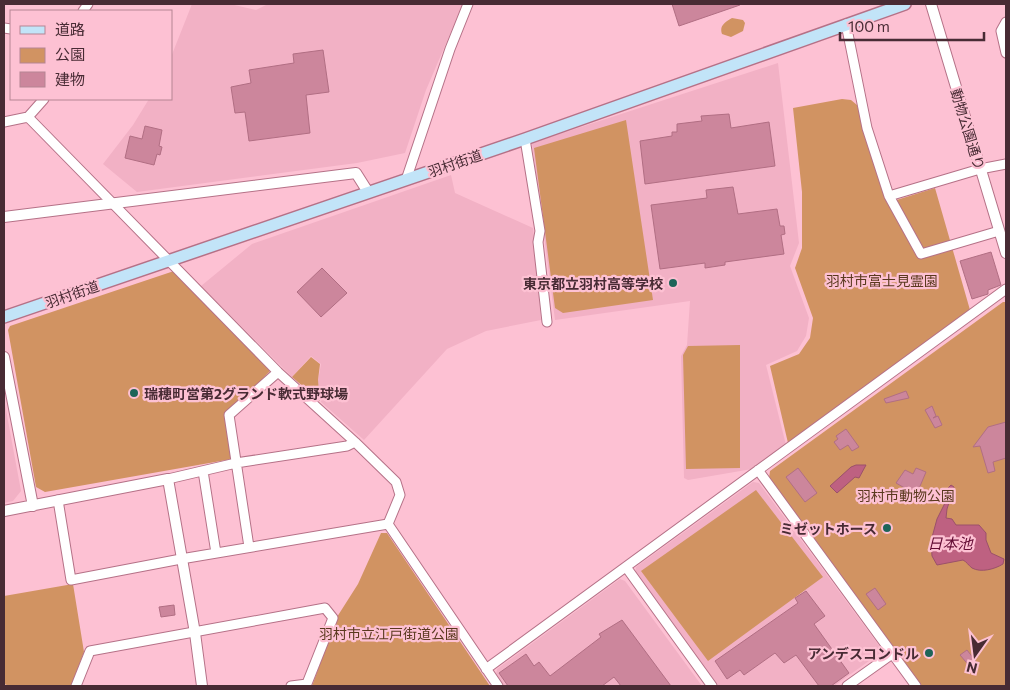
<svg xmlns="http://www.w3.org/2000/svg" width="1010" height="690" font-family="Commissioner,'Noto Sans JP',sans-serif">
<style>
.built{fill:#f2b1c5}
.green{fill:#d19362}
.water{fill:#be6181;stroke:#9b516a}
.building{fill:#cc869c;stroke:#b16e83}
.lines{fill:none;stroke-linecap:round;stroke-linejoin:round}
.minor-casing{stroke:#b57187;stroke-width:11}
.tertiary-casing{stroke:#b57187;stroke-width:12}
.secondary-casing{stroke:#b57187;stroke-width:14}
.minor{stroke:#fff;stroke-width:9}
.tertiary{stroke:#fff;stroke-width:10}
.secondary{stroke:#c2e4f8;stroke-width:11}
.poi-dot{fill:#1e6559;stroke:#fdc1d3;stroke-width:2}
.labels{text-anchor:middle;dominant-baseline:central;stroke-width:4.5;stroke-linejoin:round;paint-order:stroke}
.street-label{font-size:14px;fill:#482b34;stroke:#fdc1d3}
.park-label{font-size:14px;fill:#5a391e;stroke:#fdc1d3}
.poi-label{font-size:14px;font-weight:bold;fill:#482b34;stroke:#fdc1d3;text-anchor:end}
.water-label{font-size:15px;font-style:italic;fill:#630b34;stroke:#fdc1d3}
</style>
<rect width="100%" height="100%" fill="#fdc1d3"/>
<path class="built" d="M192,4H230L256,10L268,4H463L426,90L405,153L357,163L137,192L103,164L133,125L149,99H171V57Z
M778,63L799,243L790,266L809,318L806,336L797,351L766,365L786,445L752,469L688,480L684,478L681,356L687,345L690,301L555,320L532,143Z
M451,175L455,193L533,228L541,320L486,331L447,349L364,440L321,402L318,381L321,364L311,356L292,377L201,286L252,244Z
M4,399L21,491L13,501L4,503Z
M753,482L759,483L883,651L834,686H717L635,573L636,567Z
M620,579L625,581L702,686H503L496,675L497,669Z"/>
<path class="green" d="M732,18L743,20L745,23L743,31L731,37L722,34C719,26 725,22 732,18Z
M842,99L851,100L857,105L887,203L935,188L970,310L788,443L770,366L799,354L810,338L813,318L795,268L802,248V192L793,108Z
M626,120L653,300L563,313L555,308L534,148Z
M174,271L270,371L227,416L232,459L45,492L36,487L8,330L10,326Z
M1003,302H1006V686H922L769,478L770,471Z
M740,345V468L686,469L683,355L688,346Z
M311,357L320,364L318,380L320,401L292,377Z
M756,490L823,577L708,661L641,571Z
M381,533H387L490,686H312L337,617L358,584Z
M73,584L84,652L71,686H10L4,684V596Z"/>
<path class="water" d="M856,465H866L859,478L855,477L837,493L830,486L851,467Z
M951,485L954,487L947,509L946,518L952,519L956,525H979L986,533V540L991,553L1004,559L1003,564C995,569 981,573 972,568C968,565 967,562 963,560L937,565L932,556L931,541L937,519L949,495L948,488Z"/>
<path class="building" d="M672,4H740V5L679,26Z
M323,50L329,92L306,95L310,133L249,141L245,112L235,113L231,87L251,83L249,70L294,63L293,54Z
M729,114L731,128L769,122L775,166L645,184L640,141L672,136V132H677V124L702,121L701,116Z
M145,126L162,130L159,146L162,147L160,155L157,154L154,165L125,158L130,136L142,139Z
M733,187L738,214L777,209L780,226H784L785,234L781,235L784,254L725,262V265L705,268V263L660,269L651,205L707,198L706,190Z
M991,252L1001,285L988,290V294L972,299L960,261Z
M322,268L347,293L321,317L297,292Z
M906,391L909,398L886,403L884,399Z
M932,406L936,416L933,418L938,416L942,425L935,428L925,410Z
M1006,422V458L993,462L995,471L988,473L980,446L973,447L988,427Z
M846,429L859,447L852,451L848,445L840,450L834,442L838,439L836,436Z
M798,468L817,493L805,502L786,477Z
M916,468L926,472L918,491H916L915,494L896,483L905,470L913,474Z
M875,588L886,604L878,610L866,594Z
M806,591L825,616L814,624L849,673L831,686H819L796,655L784,663L775,653L744,675L740,670L727,679L715,661L798,603L795,598Z
M174,605L175,615L161,617L159,607Z
M622,620L671,686H621L614,677L602,686H508L499,673L526,654L534,666L539,662L550,676L601,637L599,634Z
M967,650L977,663L971,668L960,655Z"/>
<g class="lines">
<g class="minor-casing">
<path id="minor" d="M83,11L88,4
M1006,22L1001,31L1006,53
M846,24L867,128L889,196L921,254L999,231
M4,28L11,29
M28,117L278,372L355,442L347,446L236,463L168,479
M4,122L28,117L44,99
M525,139L540,231L538,242L547,322
M406,180L450,49L468,4
M889,196L980,169L1006,164
M355,442L396,482L400,495L388,524
M758,470L916,686
M203,471L216,553
M58,500L71,580L181,559L388,524
M388,524L498,686
M249,547L229,415L278,372
M626,567L712,686
M486,669L1006,289
M76,686L90,651L325,608L333,618L306,686
M291,686L307,684
M847,686L892,654"/>
</g>
<g class="tertiary-casing">
<path id="tertiary" d="M931,4L1006,253
M4,217L356,173L368,192
M4,357L33,506
M4,511L168,479L195,633L202,686"/>
</g>
<g class="secondary-casing">
<path id="secondary" d="M4,317L525,139L905,4"/>
</g>
<use href="#minor" class="minor"/>
<use href="#tertiary" class="tertiary"/>
<use href="#secondary" class="secondary"/>
</g>
<g class="poi-dot">
<circle cx="673" cy="283" r="5"/>
<circle cx="134" cy="393" r="5"/>
<circle cx="887" cy="528" r="5"/>
<circle cx="929" cy="653" r="5"/>
</g>
<g class="labels">
<g class="street-label">
<text transform="translate(968 129) rotate(73)">動物公園通り</text>
<text transform="translate(455 163) rotate(-19)">羽村街道</text>
<text transform="translate(72 294) rotate(-19)">羽村街道</text>
</g>
<g class="park-label">
<text x="882" y="280">羽村市富士見霊園</text>
<text x="906" y="495">羽村市動物公園</text>
<text x="389" y="633">羽村市立江戸街道公園</text>
</g>
<g class="poi-label">
<text x="663" y="283">東京都立羽村高等学校</text>
<text x="144" y="393" text-anchor="start">瑞穂町営第2グランド軟式野球場</text>
<text x="877" y="528">ミゼットホース</text>
<text x="919" y="653">アンデスコンドル</text>
</g>
<g class="water-label">
<text x="950" y="543">日本池</text>
</g>
</g>
<rect width="1010" height="690" fill="none" stroke="#482b34" stroke-width="10"/>
<rect x="10" y="10" width="162" height="90" fill="#fdc1d3" stroke="#b58593"/>
<rect x="20" y="26" width="25" height="8" fill="#c2e4f8" stroke="#b58593"/>
<text x="55" y="35" font-size="15" fill="#482b34">道路</text>
<rect x="20" y="48" width="25" height="15" fill="#d19362" stroke="#b58593"/>
<text x="55" y="60" font-size="15" fill="#482b34">公園</text>
<rect x="20" y="72" width="25" height="15" fill="#cc869c" stroke="#b58593"/>
<text x="55" y="85" font-size="15" fill="#482b34">建物</text>
<g transform="translate(975 655) rotate(194)" stroke="#fdc1d3" stroke-width="4" paint-order="stroke">
<path d="M0-4L9 19L0 12L-9 19Z" fill="#482b34"/>
<text y="-8" font-size="14" font-weight="bold" text-anchor="middle" fill="#482b34">N</text>
</g>
<path d="M840 32v8h144v-8" fill="none" stroke="#482b34" stroke-width="2.5"/>
<text x="848" y="32" font-size="15" fill="#482b34" stroke="#fdc1d3" stroke-width="4" paint-order="stroke">100 m</text>
</svg>
